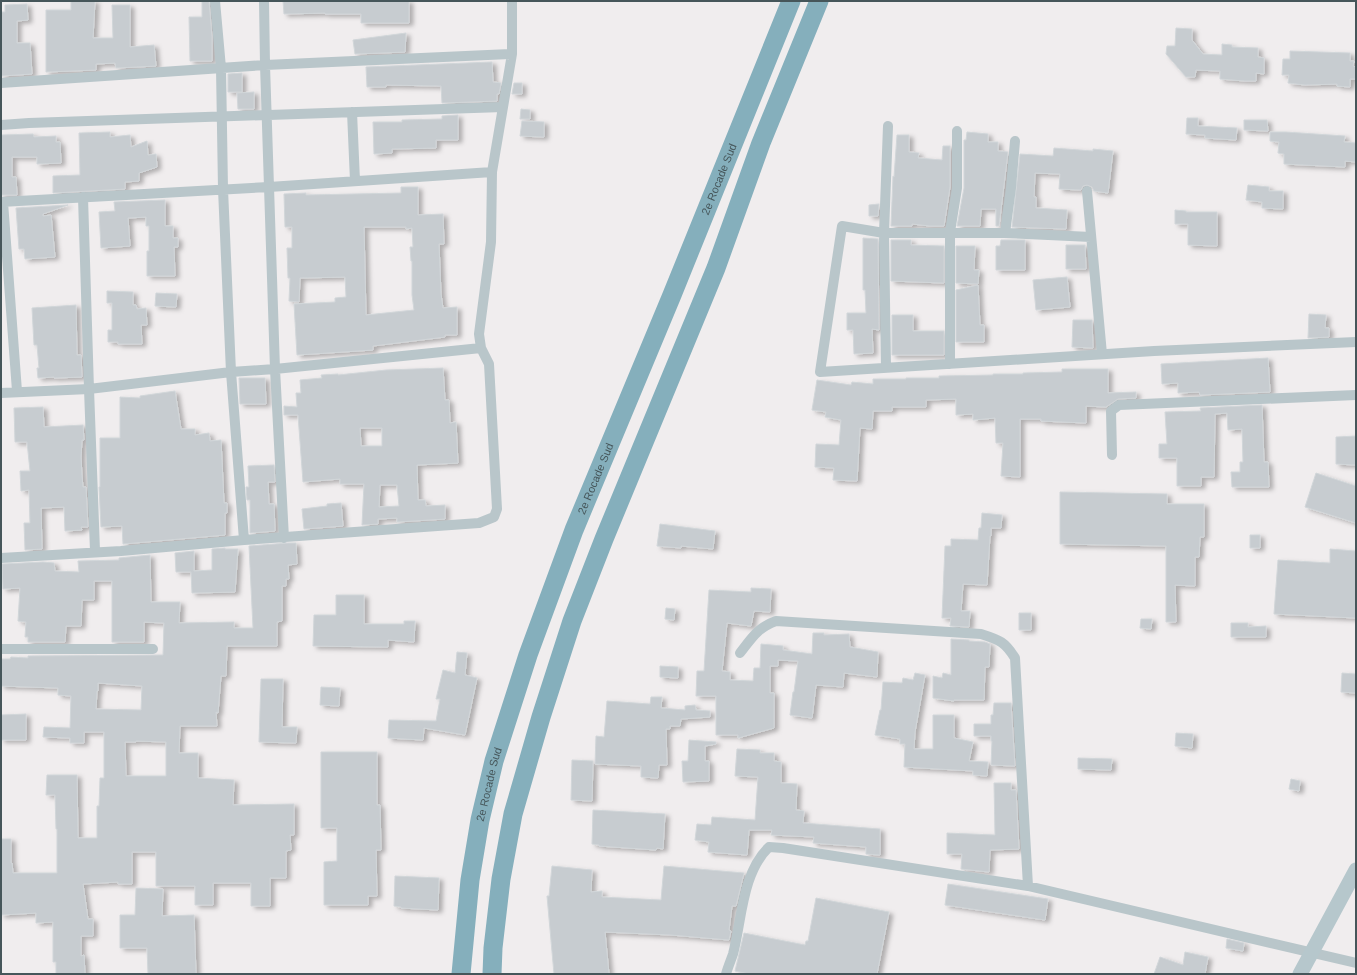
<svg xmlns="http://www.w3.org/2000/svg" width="1357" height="975" font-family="Helvetica,sans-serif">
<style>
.building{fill:#c7ccd0;stroke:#d1d6d9;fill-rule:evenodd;filter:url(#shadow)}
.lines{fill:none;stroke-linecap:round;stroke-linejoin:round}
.street{stroke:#b9c6ca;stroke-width:10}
.secondary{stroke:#b6c7cc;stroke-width:15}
.highway{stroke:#85afbc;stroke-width:19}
.labels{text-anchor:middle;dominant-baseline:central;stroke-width:4;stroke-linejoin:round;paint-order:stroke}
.street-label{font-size:11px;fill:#46565a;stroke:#fff}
</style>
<defs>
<filter id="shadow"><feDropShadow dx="4" dy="2.5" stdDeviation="2" flood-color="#0004"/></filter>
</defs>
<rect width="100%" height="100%" fill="#f0edee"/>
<path class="building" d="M71,1H95L93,38H113L112,5H130V47L154,45L156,66L116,68L115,63L96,64V70L46,72V10H71Z
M202,1H209L212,37V61H190L189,17H202Z
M283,1H409V23H361V14H325V13L284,14Z
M27,4L28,20L17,21V43H30L32,74L1,76V12H5V5Z
M1176,28L1192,29V40L1203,54L1222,55V44L1232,45V47L1258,48V57L1264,58V74L1256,73V81H1245L1220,79V71L1196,70L1195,77H1186L1166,54L1167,46H1175Z
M406,33L405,52L355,54L353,40Z
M1290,51L1350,53V61H1354L1353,66L1356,67V79H1350V87L1337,86V84L1305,85L1288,83L1289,75H1282L1283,59H1290Z
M492,62L493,82L501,83L499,94H497V101L442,103L441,86L386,85V87H367L366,67Z
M242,73V92H228V74Z
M514,83H522V94H512Z
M254,92V109H238L237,93Z
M521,109L530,110V119H520Z
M458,115V140H436V148L392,149V153L374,154L373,122H402V120L442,119V116Z
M1187,118H1198V126L1237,128L1236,140L1205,138V135L1186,134Z
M1244,120H1267L1268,131L1244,130Z
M522,121L544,122V137L520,136Z
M110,132V137L130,135L131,147L147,141L148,155L156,154L157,167L139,173V181L125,182V189L53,193V176L80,175L79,133Z
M967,132L988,134V142H998V151L1008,152L999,226H996V209H981L980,226H957L964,188V140H966Z
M1270,132H1286L1345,136L1344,142L1356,143V162L1345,161V167L1284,164V154L1278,153L1279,142L1270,141Z
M33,134L34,137L56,136V142H60L61,163L37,164V157H12V177H16L17,195H1V135Z
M897,135H909V152L919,153L918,158L942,160L943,146H950V187L944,226H930L912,224V226H891L893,176L894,177Z
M1054,148L1093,151V149L1113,151L1108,193L1094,191L1092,187L1087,185L1083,186L1081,190L1059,189L1060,174L1035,173L1034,197H1036V208L1067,210L1066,229L1012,227L1020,154L1053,156Z
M1248,185L1269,187V191H1283V209L1262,208V202L1246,200Z
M401,187H418V215L443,214L444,244H439L441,294L443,308L457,307V335H445V337L373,346V350L297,355L294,304L335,302V298L346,297L345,277L300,278L299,302L289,301L290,278H288L287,248H292V227H285L284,194L306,193V195L401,193ZM364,227H406V229L412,228L413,247H410L411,261H412V295L414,310L366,315Z
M165,200V226H173V238H178V247H174L175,276H147V251H149V226H146V217L128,218L130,246L101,248L99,212L115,211L114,202Z
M879,204L878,216H869V205Z
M68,205L43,214V216L51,215L55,257L25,259L24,249H19L16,208Z
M1175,210L1186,211V212H1217V246L1188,245V224H1175Z
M863,238L878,239L879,330L872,329L873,353L854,354L853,330H847V313H866L865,290H863Z
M891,240H911V245L944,246V283L891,281Z
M1001,240H1025V270H996V246H1000Z
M1066,245H1085L1086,269H1066Z
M956,246H975L974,270H979L978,284L956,283Z
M1067,277L1070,307L1036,310L1033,280Z
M978,285L980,325H984V342H956V290Z
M107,291L133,292V305H136L137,309L146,308L147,325H141L142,344H118V342H108V330H112V303H107Z
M156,293L177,294L176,307L155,306Z
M76,305L77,355H81L82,377L54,378V377L38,378L37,368H39L37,345H34L32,308Z
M1309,314L1326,315L1325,328H1329V337L1308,338Z
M892,315H913V331H944V355H892Z
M1073,320H1092L1093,348L1072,347Z
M1268,358L1270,392L1200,395L1199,392L1178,393V383L1162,384L1161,364Z
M443,368L445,400H449L450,423L456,422L458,463L417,465L418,500H425L426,506L445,505V519L397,522V518L378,519V524L362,525L364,484H340V479L303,482L298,415H284V406L297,407L296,393H301L300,380L322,378L321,375L338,374V375L386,370ZM360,428H382V446H361ZM380,485H397L399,506L379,507Z
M1062,369H1108V393L1136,392V398L1118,399L1106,407L1086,406V423L1041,421V419H1020V477L1001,476L1003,443H996L995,418L973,420V414L956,415V399L926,400V407H892V411H873L872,429L860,428L857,481L833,480L834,468L815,467L816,444L839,445L841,420L825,417L826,412L812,410L817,380L851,385L852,382L873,384V379H906V378H939V376L993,375V374H1023V373L1062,372Z
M239,378H265L266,404H240Z
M175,391L181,429H195V435L209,433L210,441L221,440L224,503H227V513H225V535L123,544L122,526L101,527L99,487H100V438H120V397L140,398V396Z
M1262,405L1264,462H1268L1269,487H1232L1231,472H1240V462H1243L1242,429L1228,430L1227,413L1215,414L1214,477H1201V486H1177V458H1159V444H1167L1165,412L1201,411L1200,408Z
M43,407L44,427L83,425L84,440H82L81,457L82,476L83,487H86L88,527H81L82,530L65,531L64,507L41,508L42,549L25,550L24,523H30L29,490L21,491L20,471H30L27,442H15L14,408Z
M1356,436V465L1336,464V437Z
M274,465L275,482H268L269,504H274L275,531L250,533V500H247L246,487H249L248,466Z
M1316,473L1356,486V523L1305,507Z
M1060,492L1167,494V504H1204V537H1200L1199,557H1195V586L1175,585L1176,622H1166V546L1060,544Z
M341,503L343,526L304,529L302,509L327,506V504Z
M982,513L1002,515L1001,528H991V536H990L987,585L963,584L961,611H970L969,627L950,626L951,618H942L945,546H951V539L978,540L979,528H981Z
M660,524L715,531L713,549L681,546V548L657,546Z
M1250,535H1260V548H1250Z
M288,543H296L297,564L288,565L289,579H286V586H282V621L277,622V646H227L226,676H221L218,713L216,712L217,726H180L179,753H198V778L234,780L233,805L294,804V835H290L291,850L286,851V878H270V906H251V883H213V905H195V886H156V852H132V884H118V882L83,884L88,919H93V936H81V956L84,955L85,974H56V962H53V922L36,923V913L1,915V839H11V863H12L13,873H57V829H56L55,795H46L47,775H77L78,838H97V806H99L100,778H104V732H84V743H70V738L43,737L44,727L70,728L71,696L58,695V688L1,686V659H10L11,657L28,658V656L163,655L164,623L144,622V642H112V581H94V600H82L81,626H66L65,642H28V637H25L26,622L18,621L20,588L3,589L2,564L43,562L54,563L55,571L79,572L78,561L119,560V558L150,555L151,602H180L179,623L234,622V628H253L249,546ZM98,683L142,686L141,710L96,709L97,691H98ZM136,741L166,742V776H126L125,742H136Z
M225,548V549H238L235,592L192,593L191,572H176L175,553L194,551V571L212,570V549Z
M1330,549L1356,551V618L1274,614L1278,560L1330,563Z
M751,588L771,589L770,612L754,611L751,626L727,623L722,671L730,672V680L753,681L754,668H760L761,644L783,646V650L812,654L813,633H824V635L849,634L850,647L878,652L877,677L844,673L843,687L816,685L812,718L790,715L793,692H794L798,661L778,660V666H770V693H774V728L738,738V735H716V696H696L697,671H704L709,590L751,592Z
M336,595H364V624H404V621H415L414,642L388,640V647L313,646L314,615H336Z
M666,608L675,609L674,620L665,619Z
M1019,613H1031V630H1019Z
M1141,619H1152L1151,629L1140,628Z
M1231,623H1248V627L1266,626V637H1231Z
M951,639L969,640V641L985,642L990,644L989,667H985L984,700H954V701L933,698V676L942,678L943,673L951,675Z
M457,652L467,653L465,675L477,678L465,735L424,728L423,740L388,738L389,720L436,721L440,699H436L443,670L455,673Z
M660,666L678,667V678L660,677Z
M915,673L925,675L915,732L914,749H933V715H954V738L973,742L969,761L988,762L987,776L973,775V771L904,767L905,744H900V739L875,735L880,710H881L883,682L902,683L903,678L913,680Z
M1342,673L1356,674V693L1341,692Z
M261,679H283L282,727H297L296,743L259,742Z
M321,687L340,688L339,706L320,705Z
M651,697H662L661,708L685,710V706L695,705L696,710L710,711V717L681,719L680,726H670V729H666L667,765H659L658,778L641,777V766L595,764L596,736L604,737L607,701L650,704Z
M994,703H1011L1015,766L991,765L992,741H991V736H974V724H991V715H993Z
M26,714V740H1V715Z
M1176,733L1193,734L1192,748L1175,746Z
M689,740L716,742V744L705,746V761H709V781L683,782L682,761H688Z
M737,749L760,750V753H774V761L781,762V783L797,784L796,810L804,811L803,823L880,829V855L866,854V847L813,843L814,837L771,835L772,830H749L747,855L708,852L709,842L695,840L697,824L711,825L712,817L755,820L758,777L735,776Z
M321,752H377V805H380L381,850H376L377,896H368V905H324V862L337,861V828H321Z
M1078,758L1112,759L1111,770L1078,769Z
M572,760L593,761L592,801L571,800Z
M1291,779L1300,781L1299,791L1289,789Z
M994,783H1011V790H1016L1019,849L990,850L989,872L961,869L962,854H947V833L995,835Z
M593,810L665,814L663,849L657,848L656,850L599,846V845L592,844Z
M552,866L592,870L591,892L602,891V897L661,900L664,866L744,873L736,906H732L729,930L731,931L729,940L671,935L605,932L609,974H554L547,896H549Z
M395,876L439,878L438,910L401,908V907L394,906Z
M948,884L1048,899L1045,920L945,905Z
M136,888L163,889L162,916L194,915L196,974H148L147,948H120V915H135Z
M816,898L889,912L877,974H749L735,971L744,933L805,945L806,941H808Z
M1227,939L1244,943L1243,951L1226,948Z
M1185,952L1208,957L1205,974H1154L1160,957L1183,965Z"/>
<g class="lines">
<path class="street" d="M215,1L221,68L223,189L231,372L244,540
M264,1L265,65L275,369L284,538
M1,83L265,65L512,54
M352,112L355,181
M1,125L29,123L503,107
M1087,191L1102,354
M83,197L89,389L95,551
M1,202L269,187L492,172
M3,202L17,391
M1005,233L1011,188L1015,141
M1091,237L1005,233H884L842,226L820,372L1154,351L1356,342
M950,364V232L957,188V131
M886,368L884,233L888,126
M1,393L89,389L231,372L275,369L481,348
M1112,455L1111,411L1119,405L1356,395
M1,558L121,551L244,540L479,523L494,517L497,509L489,364L481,348L479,334L491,242L492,172L512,54V1
M1,649H153
M740,653C752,638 757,628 776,621L981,634C1000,640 1005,642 1015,658L1028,886
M726,974C728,967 731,960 733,954C742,919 742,873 769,847L783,848L1028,886L1356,963"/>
<path class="secondary" d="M1300,974L1356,870"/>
<g class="highway">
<path id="s1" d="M461,974L470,880L480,820L494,761L528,655L574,530L672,295L791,1"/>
<path d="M492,974L493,948L501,879L513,814L541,717L572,621L604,539L716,268L761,143L819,1"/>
</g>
</g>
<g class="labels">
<g class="street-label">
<text stroke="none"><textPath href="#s1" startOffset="840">2e Rocade Sud</textPath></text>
<text stroke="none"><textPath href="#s1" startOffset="516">2e Rocade Sud</textPath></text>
<text stroke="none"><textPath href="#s1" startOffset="192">2e Rocade Sud</textPath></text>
</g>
</g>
<rect width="1357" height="975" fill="none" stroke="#46565a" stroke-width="4"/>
</svg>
